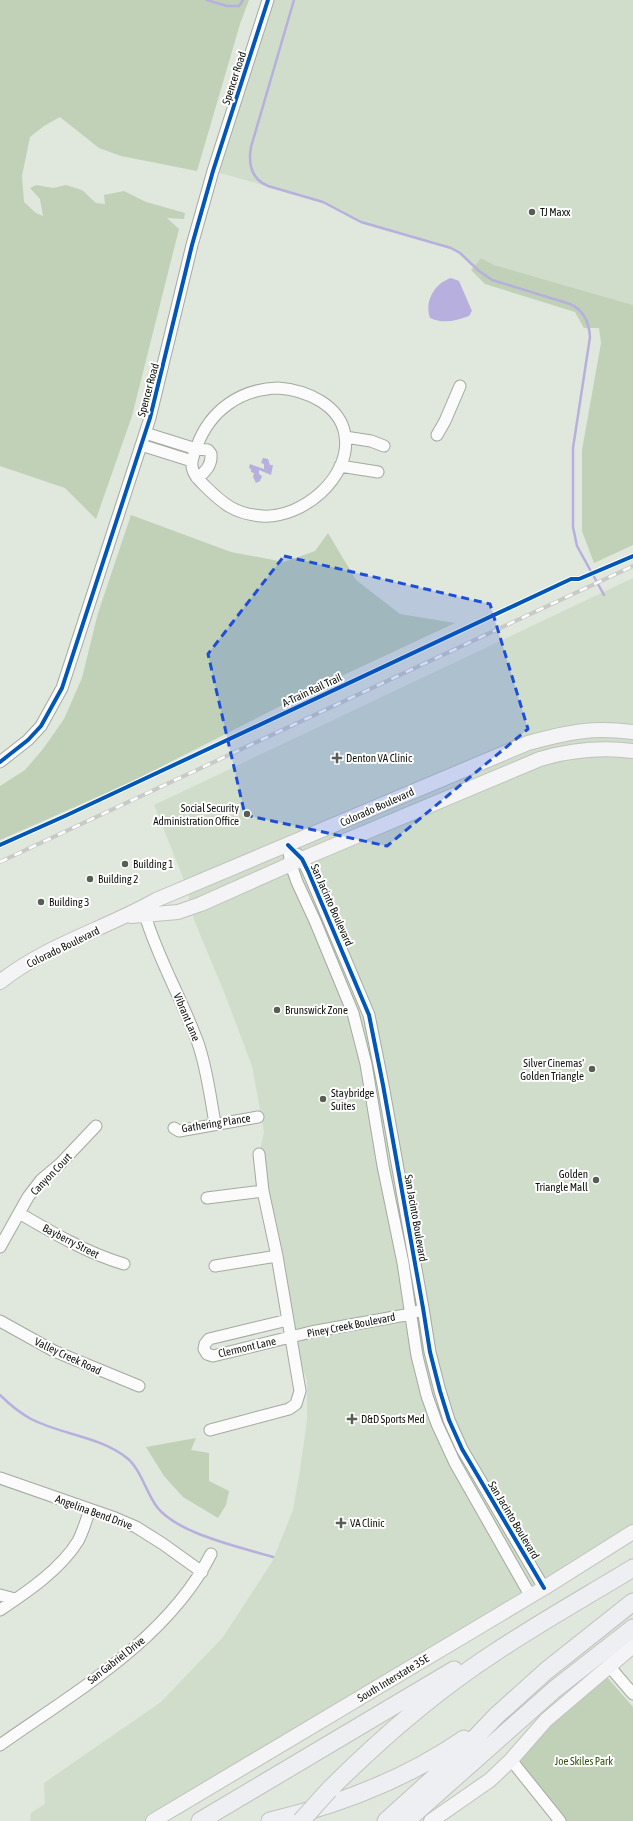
<svg xmlns="http://www.w3.org/2000/svg" width="633" height="1821" font-family="'Asap Condensed',sans-serif">
<style>
.built{fill:#d1ddcb}
.green{fill:#c0d1b7}
.water{fill:#b7b0de}
.lines{fill:none;stroke-linecap:round;stroke-linejoin:round}
.stream{stroke:#b7b0de;stroke-width:2.5}
.minor-casing{stroke:#a4a9a1;stroke-width:13}
.major-casing{stroke:#bfc2bd;stroke-width:16}
.highway-casing{stroke:#bfc2bd;stroke-width:19}
.minor{stroke:#fafbfa;stroke-width:11}
.major{stroke:#f4f4f6;stroke-width:14}
.highway{stroke:#eeeff3;stroke-width:17}
.rail-casing{stroke:#c8cac8;stroke-width:4}
.rail{stroke:#fff;stroke-width:2.5;stroke-dasharray:8;stroke-linecap:butt}
.highway-bridge-casing{stroke:#bfc2bd;stroke-width:19;stroke-linecap:butt}
.highway-bridge{stroke:#eeeff3;stroke-width:17}
.cycleway-casing{stroke:#fff;stroke-width:6}
.cycleway{stroke:#0057b8;stroke-width:4}
.marked{fill:#1d4ed8;fill-opacity:0.2;stroke:#1d4ed8;stroke-width:3;stroke-dasharray:8 5;stroke-linejoin:round}
.poi-dot{fill:#585d55;stroke:#fff;stroke-width:1.5}
.labels{text-anchor:middle;dominant-baseline:central;stroke-width:4;stroke-linejoin:round;paint-order:stroke}
.street-label{font-size:11px;fill:#0f130d;stroke:#fff}
.poi-label{font-size:11px;fill:#0f130d;stroke:#fff;text-anchor:start}
.park-label{font-size:11px;fill:#2f540e;stroke:#fff}
</style>
<rect width="100%" height="100%" fill="#e0e7dc"/>
<path class="built" d="M268,0H633V305L494,265L481,258L474,266L460,253L451,248L361,222L323,202L213,171Z
M633,578V1526L147,1821H30L31,1813L45,1804L44,1783L161,1702L223,1637L272,1562L293,1510L299,1476L307,1421V1380L290,1337L259,1154L264,1132L252,1066L224,992L194,920L186,885L154,805Z"/>
<path class="green" d="M0,0H249L240,24L197,171L121,156L99,148L60,117L44,126L30,137L22,176L24,202L36,213L43,216L40,199L30,188L36,185L53,188L66,185L82,190L96,203L105,204L104,195L124,191L146,202L185,213L184,219L167,218L179,229L132,416L96,519L65,488L0,466Z
M481,258L494,265L633,305V545L594,563L582,531V450L601,343L599,328H584L575,312L485,284L471,270Z
M131,515L231,552L284,562L315,551L328,533L356,580L400,614L455,623L318,687L129,783L0,840V786L25,770L43,749L64,719L82,678L98,613Z
M196,1438L191,1450L209,1453V1481L229,1491L226,1505L218,1518L183,1497L164,1476L146,1447Z
M607,1677L633,1707V1821H564L541,1787L521,1765L519,1757L551,1724Z"/>
<path class="water" d="M451,278L459,281L472,311L469,316C456,321 443,324 430,318C424,301 435,283 451,278Z
M263,458L268,459L270,465H273L271,475L259,470V474L262,476L260,481L256,483L253,477L254,473L251,472V469L249,468L250,464L264,469V464L261,463Z"/>
<g class="lines">
<path class="stream" d="M207,0L227,6H239L243,0
M294,0L251,147C248,164 251,179 268,186L323,202L361,222L451,248L460,253L479,271L492,280L570,304C584,310 589,322 590,337L573,448V527L577,546L604,595
M0,1395C9,1404 20,1413 31,1419C62,1435 99,1436 127,1458C140,1468 147,1494 157,1507C178,1534 240,1547 273,1557"/>
<g class="minor-casing">
<path id="minor" d="M278,388C305,390 340,404 345,435C352,477 302,519 262,516C235,514 223,504 205,486C199,480 193,475 192,466C191,459 195,452 197,446C210,410 241,389 278,388Z
M145,433L196,449L208,450L211,454C212,465 206,472 197,478
M437,435L445,421L460,386
M345,437L371,441L384,446
M141,445L192,461
M340,466L378,472
M0,762L28,740L41,726L62,688L150,418L192,245L213,171L268,0
M288,845L291,865L297,882L315,921L353,1013L366,1064L383,1166L403,1263L417,1356L427,1396L437,1424L455,1463L530,1595
M297,854L302,859L308,871L369,1015L383,1085L423,1308L430,1352L440,1391L449,1420L462,1449L544,1588
M145,915C158,959 182,999 198,1043C207,1069 210,1096 215,1123
M174,1128L179,1131L258,1117
M207,1198L263,1191
M19,1213C53,1233 87,1253 124,1264
M0,1247L28,1197L41,1180L60,1164L96,1126
M215,1266L277,1256
M288,1320L209,1339L205,1344L204,1349L207,1354L213,1356L311,1332L411,1314L418,1311
M0,1321L54,1351L139,1386
M210,1430L289,1409L296,1404L300,1391L277,1256L263,1191L259,1154
M0,1478L115,1518L136,1527L163,1544L202,1572
M0,1595L15,1599
M0,1610C27,1592 61,1569 78,1541C83,1532 86,1520 90,1510
M609,1666L633,1694
M0,1745C75,1692 168,1639 211,1554
M511,1760L560,1821"/>
</g>
<g class="major-casing">
<path id="major" d="M131,916L178,912L201,904L302,859L540,759C571,750 600,747 633,751
M0,982C46,945 105,929 156,900L528,743C568,732 592,727 633,732
M153,1821L544,1588L633,1532
M431,1821L490,1780L511,1760L546,1720L633,1646"/>
</g>
<g class="highway-casing">
<path id="highway" d="M329,1790C379,1740 434,1692 494,1653C539,1623 587,1596 633,1568
M200,1821L454,1670
M270,1821C338,1805 406,1779 464,1739
M386,1821L457,1757L496,1716L546,1671L633,1602
M406,1821L555,1689L633,1628"/>
</g>
<use href="#minor" class="minor"/>
<use href="#major" class="major"/>
<use href="#highway" class="highway"/>
<g class="rail-casing">
<path id="rail" d="M0,862L633,566"/>
</g>
<use href="#rail" class="rail"/>
<g class="highway-bridge-casing">
<path id="highway-bridge" d="M301,1821L329,1790"/>
</g>
<use href="#highway-bridge" class="highway-bridge"/>
<g class="cycleway-casing">
<path id="cycleway" d="M0,762L28,740L41,726L62,688L150,418L192,245L213,171L268,0
M0,845L65,816L571,579H579L633,556
M288,845L302,859L308,871L369,1015L383,1085L423,1308L430,1352L440,1391L449,1420L462,1449L544,1588"/>
</g>
<use href="#cycleway" class="cycleway"/>
</g>
<path class="marked" d="M284,556L490,604L528,729L387,846L245,815L208,654Z"/>
<g class="poi-dot">
<circle cx="532" cy="212" r="4"/>
<path d="M335 752h4v4h4v4h-4v4h-4v-4h-4v-4h4z"/>
<circle cx="247" cy="814" r="4"/>
<circle cx="125" cy="864" r="4"/>
<circle cx="90" cy="879" r="4"/>
<circle cx="41" cy="902" r="4"/>
<circle cx="277" cy="1010" r="4"/>
<circle cx="592" cy="1069" r="4"/>
<circle cx="323" cy="1099" r="4"/>
<circle cx="596" cy="1180" r="4"/>
<path d="M350 1413h4v4h4v4h-4v4h-4v-4h-4v-4h4z"/>
<path d="M339 1517h4v4h4v4h-4v4h-4v-4h-4v-4h4z"/>
</g>
<g class="labels">
<g class="street-label">
<text transform="translate(234 78) rotate(-72)">Spencer Road</text>
<text transform="translate(148 390) rotate(-75)">Spencer Road</text>
<text transform="translate(312 690) rotate(-25)">A-Train Rail Trail</text>
<text transform="translate(377 807) rotate(-24)">Colorado Boulevard</text>
<text transform="translate(332 905) rotate(66)">San Jacinto Boulevard</text>
<text transform="translate(63 947) rotate(-26)">Colorado Boulevard</text>
<text transform="translate(187 1017) rotate(67)">Vibrant Lane</text>
<text transform="translate(216 1123) rotate(-9)">Gathering Plance</text>
<text transform="translate(51 1174) rotate(-46)">Canyon Court</text>
<text transform="translate(416 1218) rotate(80)">San Jacinto Boulevard</text>
<text transform="translate(71 1241) rotate(27)">Bayberry Street</text>
<text transform="translate(351 1325) rotate(-11)">Piney Creek Boulevard</text>
<text transform="translate(247 1347) rotate(-13)">Clermont Lane</text>
<text transform="translate(68 1356) rotate(25)">Valley Creek Road</text>
<text transform="translate(94 1512) rotate(20)">Angelina Bend Drive</text>
<text transform="translate(514 1520) rotate(59)">San Jacinto Boulevard</text>
<text transform="translate(116 1660) rotate(-38)">San Gabriel Drive</text>
<text transform="translate(393 1678) rotate(-31)">South Interstate 35E</text>
</g>
<g class="poi-label">
<text x="540" y="212">TJ Maxx</text>
<text x="346" y="758">Denton VA Clinic</text>
<text x="239" y="808" text-anchor="end">Social Security<tspan x="239" dy="13">Administration Office</tspan></text>
<text x="133" y="864">Building 1</text>
<text x="98" y="879">Building 2</text>
<text x="49" y="902">Building 3</text>
<text x="285" y="1010">Brunswick Zone</text>
<text x="584" y="1063" text-anchor="end">Silver Cinemas'<tspan x="584" dy="13">Golden Triangle</tspan></text>
<text x="331" y="1093">Staybridge<tspan x="331" dy="13">Suites</tspan></text>
<text x="588" y="1174" text-anchor="end">Golden<tspan x="588" dy="13">Triangle Mall</tspan></text>
<text x="361" y="1419">D&amp;D Sports Med</text>
<text x="350" y="1523">VA Clinic</text>
</g>
<g class="park-label">
<text x="584" y="1761">Joe Skiles Park</text>
</g>
</g>
</svg>
